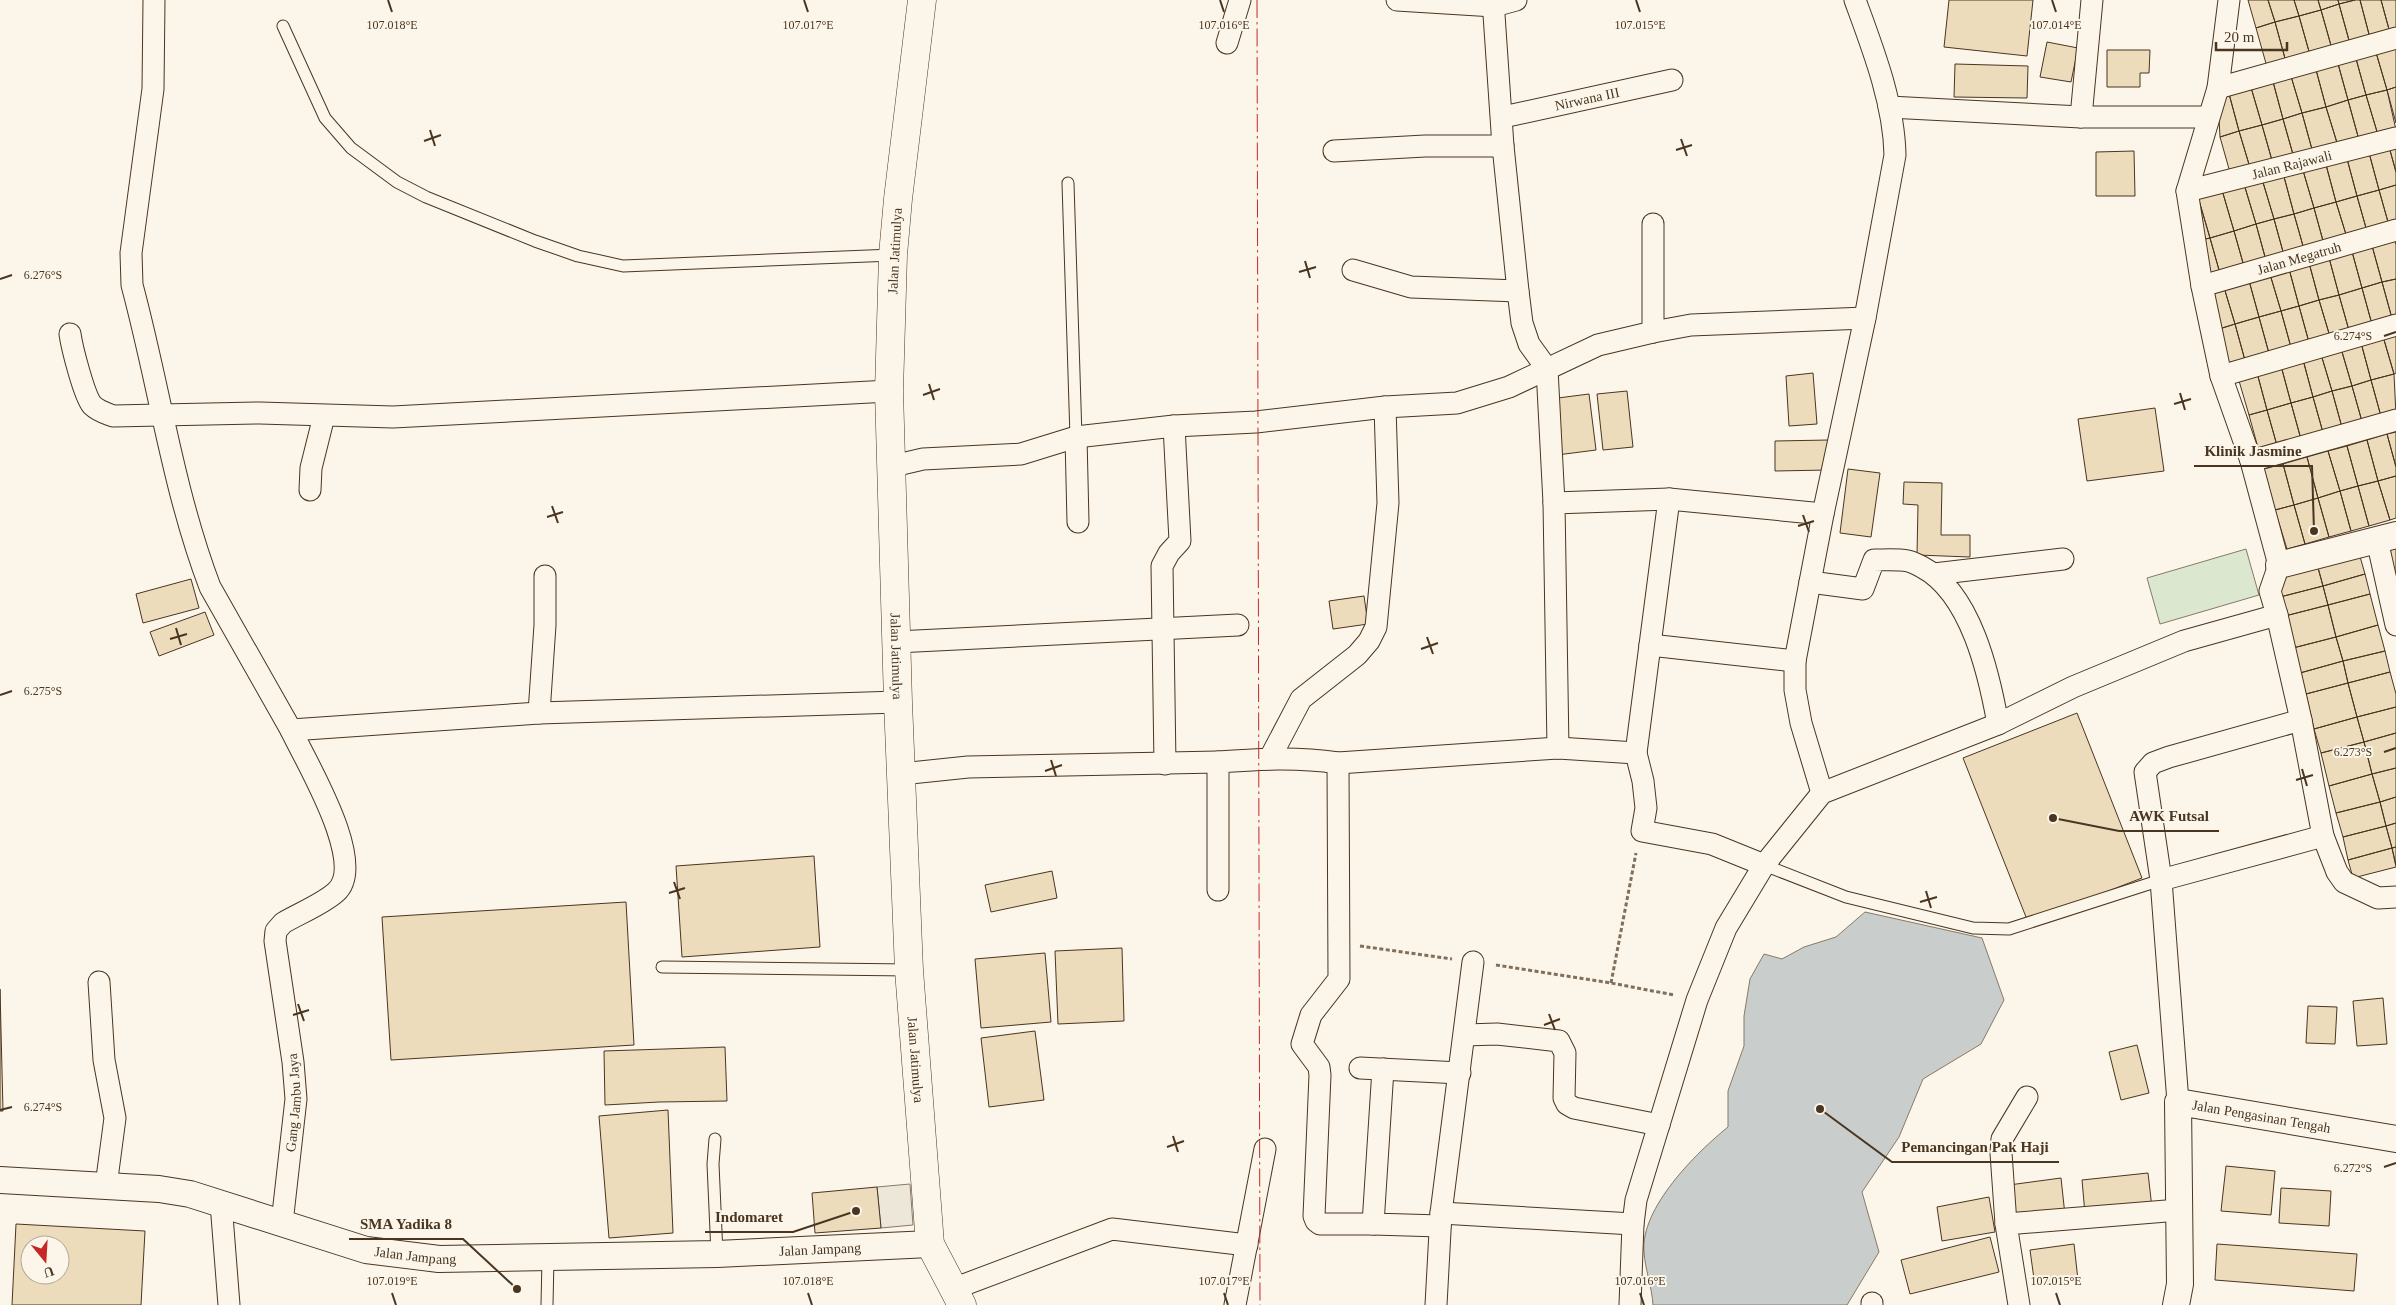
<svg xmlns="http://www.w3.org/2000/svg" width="2396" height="1305" font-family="Georgia,serif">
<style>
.green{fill:#dce7d0;stroke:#887966}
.parking{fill:#ede7d9;stroke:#887966}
.water{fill:#c9cecd;stroke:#887966}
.building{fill:#ecdcbc;stroke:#4a3520;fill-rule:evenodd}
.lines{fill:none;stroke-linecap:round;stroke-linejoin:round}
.service-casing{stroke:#4a3520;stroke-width:13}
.minor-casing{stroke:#4a3520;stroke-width:23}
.tertiary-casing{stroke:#4a3520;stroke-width:28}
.secondary-casing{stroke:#4a3520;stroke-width:29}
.path{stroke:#7f6f5c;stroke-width:3;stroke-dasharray:4 2.5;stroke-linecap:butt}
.service{stroke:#fbf6e9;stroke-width:11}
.minor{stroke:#fbf6e9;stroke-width:21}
.tertiary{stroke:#fbf6e9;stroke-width:26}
.secondary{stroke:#fbf6e9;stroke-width:28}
.power{stroke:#c62828;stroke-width:1;stroke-dasharray:18 4 2.5 4;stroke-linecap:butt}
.ticks{fill:none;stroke:#4a3520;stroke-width:2}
.labels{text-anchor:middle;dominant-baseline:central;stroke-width:4;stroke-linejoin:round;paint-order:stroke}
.street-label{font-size:14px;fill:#4a3520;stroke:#fbf6e9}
.ticks-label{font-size:12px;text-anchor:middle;fill:#4a3520;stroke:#fbf6e9;stroke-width:4;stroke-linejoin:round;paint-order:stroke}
.leader{fill:none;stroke:#4a3520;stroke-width:2}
.callout-dot{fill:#4a3520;stroke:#fbf6e9;stroke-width:2}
.callout-label{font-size:15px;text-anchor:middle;font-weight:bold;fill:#4a3520;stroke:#fbf6e9;stroke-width:4;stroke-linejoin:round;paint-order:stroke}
</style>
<rect width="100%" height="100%" fill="#fbf6e9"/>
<path class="green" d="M2246,549L2259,595L2160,624L2147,578Z"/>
<path class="parking" d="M910,1184L913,1225L881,1228L877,1187Z"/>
<path class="water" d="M1865,912L1982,938L2004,1000L1981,1044L1923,1079L1899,1137L1862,1192L1879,1252L1847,1305H1653C1652,1287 1645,1269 1644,1252C1640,1208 1697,1152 1728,1127V1091L1744,1046V1016L1750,979L1764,954L1782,959L1804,947L1836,937Z"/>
<path class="building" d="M1949,0H2033L2027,56L1944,47Z
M2248,0H2268L2275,22L2256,28Z
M2268,0H2294L2299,16L2275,22Z
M2294,0H2318L2321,10L2299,16Z
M2318,0H2338L2339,4L2321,10Z
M2338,0H2355L2339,4Z
M2355,0H2360L2370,38L2350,44L2339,4Z
M2360,0H2381L2390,33L2370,38Z
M2381,0H2396V31L2390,33Z
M2339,4L2350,44L2332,49L2321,10Z
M2321,10L2332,49L2310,55L2299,16Z
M2299,16L2310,55L2286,62L2275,22Z
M2275,22L2286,62L2267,67L2256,28Z
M2047,42L2078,48L2071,82L2040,77Z
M2396,47V87L2387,90L2375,49Z
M2375,49L2387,90L2366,95L2355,55Z
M2107,50H2150L2149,73H2140V87H2107Z
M2355,55L2366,95L2348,100L2337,60Z
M2337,60L2348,100L2326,107L2315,66Z
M1955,64L2028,66L2027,98L1954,97Z
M2315,66L2326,107L2302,113L2290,73Z
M2290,73L2302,113L2283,119L2272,78Z
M2272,78L2283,119L2262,125L2250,84Z
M2250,84L2262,125L2239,131L2228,90Z
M2396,87V123L2387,90Z
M2228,90L2239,131L2220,137L2218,99Z
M2387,90L2396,130L2378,135L2366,95Z
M2366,95L2378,135L2359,140L2348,100Z
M2348,100L2359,140L2338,146L2326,107Z
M2326,107L2338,146L2313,153L2302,113Z
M2302,113L2313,153L2294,158L2283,119Z
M2283,119L2294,158L2273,164L2262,125Z
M2262,125L2273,164L2251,171L2239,131Z
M2239,131L2251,171L2231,176L2220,137Z
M2396,141V172L2388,143Z
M2388,143L2396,172V185L2379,190L2368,149Z
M2368,149L2379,190L2357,196L2346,155Z
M2134,151L2135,196H2096V152Z
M2346,155L2357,196L2336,202L2325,161Z
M2325,161L2336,202L2314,208L2302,167Z
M2302,167L2314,208L2294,214L2283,173Z
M2283,173L2294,214L2274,219L2262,179Z
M2262,179L2274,219L2256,224L2244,184Z
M2244,184L2256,224L2234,231L2222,190Z
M2396,185V228L2390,229L2379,190Z
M2222,190L2234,231L2210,238L2198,197Z
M2379,190L2390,229L2368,235L2357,196Z
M2357,196L2368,235L2348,241L2336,202Z
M2198,197L2210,238L2196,241Z
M2336,202L2348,241L2325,248L2314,208Z
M2314,208L2325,248L2305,253L2294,214Z
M2294,214L2305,253L2285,259L2274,219Z
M2274,219L2285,259L2267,264L2256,224Z
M2256,224L2267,264L2245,270L2234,231Z
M2234,231L2245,270L2221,277L2210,238Z
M2393,235L2396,245V279L2382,282L2371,242Z
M2210,238L2221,277L2207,281L2196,241Z
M2371,242L2382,282L2362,288L2351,248Z
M2351,248L2362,288L2339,295L2328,254Z
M2328,254L2339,295L2319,300L2308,259Z
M2308,259L2319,300L2299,306L2288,265Z
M2288,265L2299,306L2281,311L2269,271Z
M2269,271L2281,311L2259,317L2248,277Z
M2248,277L2259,317L2235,324L2223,284Z
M2396,279V321L2393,322L2382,282Z
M2382,282L2393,322L2373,328L2362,288Z
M2223,284L2235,324L2216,330L2205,289Z
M2362,288L2373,328L2350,334L2339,295Z
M2339,295L2350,334L2331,340L2319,300Z
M2319,300L2331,340L2310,346L2299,306Z
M2299,306L2310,346L2292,351L2281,311Z
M2281,311L2292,351L2270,357L2259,317Z
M2259,317L2270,357L2246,364L2235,324Z
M2235,324L2246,364L2227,369L2216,330Z
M2396,329V373L2394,374L2382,333Z
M2382,333L2394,374L2371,380L2360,339Z
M2360,339L2371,380L2352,386L2340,345Z
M2340,345L2352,386L2332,391L2320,351Z
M2320,351L2332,391L2313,397L2302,356Z
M2302,356L2313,397L2291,403L2280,362Z
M2280,362L2291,403L2267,410L2256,369Z
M2256,369L2267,410L2249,415L2237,374Z
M1813,373L1817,424L1789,426L1786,376Z
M2394,374L2396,416L2382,420L2371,380Z
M2371,380L2382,420L2363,425L2352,386Z
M2352,386L2363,425L2343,431L2332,391Z
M1627,391L1633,447L1603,450L1597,394Z
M2332,391L2343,431L2324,436L2313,397Z
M1589,394L1596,450L1557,455L1550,399Z
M2313,397L2324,436L2302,443L2291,403Z
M2291,403L2302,443L2278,449L2267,410Z
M2155,408L2164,471L2087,481L2078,419Z
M2267,410L2278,449L2260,455L2249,415Z
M2396,432V467L2387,434Z
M2387,434L2396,467V476L2378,481L2367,440Z
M1829,440V470L1775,471V441Z
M2367,440L2378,481L2358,486L2347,446Z
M2347,446L2358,486L2340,491L2328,451Z
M2328,451L2340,491L2318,498L2307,457Z
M2307,457L2318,498L2294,505L2283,464Z
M2283,464L2294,505L2275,510L2264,469Z
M1848,469L1880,473L1871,537L1840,533Z
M2396,476V518L2390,520L2378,481Z
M2378,481L2390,520L2369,526L2358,486Z
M1904,482L1942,483L1941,535H1970V557L1917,555L1918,505L1903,504Z
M2358,486L2369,526L2351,531L2340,491Z
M2340,491L2351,531L2329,537L2318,498Z
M2318,498L2329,537L2305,544L2294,505Z
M2294,505L2305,544L2287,549L2275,510Z
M2396,548V572L2392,574L2385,552Z
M2359,553L2365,574L2323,586L2317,564Z
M2317,564L2323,586L2280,597L2284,575Z
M2365,574L2370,594L2328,605L2323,586Z
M191,579L199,608L143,623L136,594Z
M2323,586L2328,605L2285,616L2280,597Z
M2370,594L2378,625L2336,637L2328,605Z
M1364,596L1368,624L1333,629L1329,601Z
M2328,605L2336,637L2293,648L2285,616Z
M205,612L214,635L159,656L150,632Z
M2378,625L2385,651L2343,661L2336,637Z
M2336,637L2343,661L2300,673L2293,648Z
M2385,651L2390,672L2348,683L2343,661Z
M2343,661L2348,683L2306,694L2300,673Z
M2390,672L2396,694V707L2357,717L2348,683Z
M2348,683L2357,717L2314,729L2306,694Z
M2396,707V733L2364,742L2357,717Z
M2077,713L2142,878L2028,922L1963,758Z
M2357,717L2364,742L2321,753L2314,729Z
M2396,733V768L2372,774L2364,742Z
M2364,742L2372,774L2329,786L2321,753Z
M2396,768V797L2380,802L2372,774Z
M2372,774L2380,802L2336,813L2329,786Z
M2396,797V823L2386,826L2380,802Z
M2380,802L2386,826L2343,837L2336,813Z
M2396,823V847L2392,848L2386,826Z
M2386,826L2392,848L2348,860L2343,837Z
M2396,847V865L2392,848Z
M2392,848L2396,867L2353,878L2348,860Z
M814,856L820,947L682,957L676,866Z
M1052,871L1057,898L991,912L985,885Z
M626,902L634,1045L391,1060L382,917Z
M1122,948L1124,1021L1058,1024L1055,951Z
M1045,953L1051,1022L981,1028L975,959Z
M0,989L3,1111H0Z
M2383,998L2387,1044L2357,1046L2353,1001Z
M2308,1006L2337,1007L2335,1044L2306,1043Z
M1035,1031L1044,1100L989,1107L981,1038Z
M2137,1045L2149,1093L2121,1100L2109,1052Z
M725,1047L727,1101L659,1102L605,1105L604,1051Z
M668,1110L673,1233L609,1238L599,1116Z
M2226,1166L2275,1171L2271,1215L2221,1211Z
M2148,1173L2152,1208L2085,1214L2082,1180Z
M2061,1178L2065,1215L2014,1222L2009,1185Z
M877,1187L881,1228L815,1233L812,1193Z
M2281,1188L2331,1191L2329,1226L2279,1223Z
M1989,1197L1995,1232L1942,1241L1937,1207Z
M16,1224L145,1231L141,1305H12ZM30,1245H60V1275H30Z
M1990,1237L1999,1272L1910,1294L1901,1260Z
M2074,1244L2078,1280L2035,1286L2030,1250Z
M2217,1244L2357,1254L2354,1291L2215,1280Z"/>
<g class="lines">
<g class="service-casing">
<path id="service" d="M283,26L325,118L351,148L397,182L426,197L535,241L578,256L623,266L893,255
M1068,183L1076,437
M1764,865L1846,897L1973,928L2009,929L2161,880
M662,967L909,970
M715,1139L713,1164L717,1254
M547,1305L548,1258"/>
</g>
<g class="minor-casing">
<g id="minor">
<path d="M154,0L153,89L131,253L132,285C159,385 173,490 210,587L291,730L539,713L898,702"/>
<path d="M1397,0L1494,6L1516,0"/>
<path d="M1493,0L1503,146L1518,291L1522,323L1529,344L1547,369L1554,503"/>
<path d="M1227,43L1240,0"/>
<path d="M2218,88L2396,38"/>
<path d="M1889,107L2081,117H2208"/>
<path id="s1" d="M1503,117L1672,80"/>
<path d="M2081,117L2092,0"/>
<path d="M1334,151L1425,146H1503"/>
<path id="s2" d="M2187,191L2396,138"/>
<path d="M1653,224V332"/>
<path d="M1353,270L1411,287L1518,291"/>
<path id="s3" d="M2202,286L2396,230"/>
<path d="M70,334C72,348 84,395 92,405C98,411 105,413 113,416L260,413L393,417L889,391"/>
<path d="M2221,376L2396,325"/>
<path d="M1076,437L1078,522"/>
<path d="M2251,461L2396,420"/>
<path d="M893,466L923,459L1021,454L1076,437L1174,426L1256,422L1385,407L1457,403L1509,387L1598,345L1653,332L1691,325L1865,318"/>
<path d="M310,490L311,468L324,416"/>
<path d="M2377,540L2396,625"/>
<path d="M1934,574L2063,559"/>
<path d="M1810,582L1863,589L1874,560C1885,560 1897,559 1908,561C1913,562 1918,565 1922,567C1971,593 1989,674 1998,724"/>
<path d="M2277,615L2301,720L2323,836L2337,872L2344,882L2378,898L2396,897"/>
<path d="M896,642L1238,625"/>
<path d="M1650,645L1669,499"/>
<path d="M539,713L545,625V576"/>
<path d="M1558,748L1554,503L1669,499L1823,514"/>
<path d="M1270,758L1301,699L1357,655L1369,641L1376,627L1388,503L1385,407"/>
<path d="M1338,763L1339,979L1311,1015L1302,1044L1319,1067L1320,1075L1314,1216L1316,1221L1320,1224H1373"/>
<path d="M1165,764L1162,566L1169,553L1180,541L1174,426"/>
<path d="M901,774L968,767L1218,762"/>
<path d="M1822,793L1801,723L1795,690V661L1823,514L1865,318L1895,155C1894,103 1873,49 1855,0"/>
<path d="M1764,865L1712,844L1642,831L1646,808L1643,781L1636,753L1650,645L1795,661"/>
<path d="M2161,880L2323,836"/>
<path d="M1218,890V762C1259,759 1297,757 1338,763L1558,748L1636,753"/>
<path d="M99,982L104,1060L115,1118L106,1186"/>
<path d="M1465,1035L1497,1034L1559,1041L1565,1053L1564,1098L1567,1104L1574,1108L1659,1125"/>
<path d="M1360,1068L1460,1073"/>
<path d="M1383,1069L1373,1224L1440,1226"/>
<path d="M2178,1102L2161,880L2145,772L2153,763L2169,757L2301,720"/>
<path d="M221,1203L229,1305"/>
<path d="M1441,1213L1633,1224"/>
<path id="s4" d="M282,1223L296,1099L293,1062L275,941L276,931L283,923C298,914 323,904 336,892C368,864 306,762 291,730"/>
<path d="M2006,1224L2001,1153L2002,1139L2027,1097"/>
<path d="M953,1289L1112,1229L1247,1245"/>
<path d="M1872,1303V1305"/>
<path d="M1235,1305L1265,1149"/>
<path d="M1436,1305L1441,1213L1473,962"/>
<path d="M1630,1305L1633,1224L1636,1200L1697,1000L1726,928L1764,865L1822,793L1998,724L2073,687L2184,641L2277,615L2270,591L2279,565L2251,461L2221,376L2202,286L2187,191L2218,88L2229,0"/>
<path d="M2019,1305L2006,1224L2179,1210"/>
</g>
</g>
<g class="tertiary-casing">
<g id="tertiary">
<path d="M2279,565L2396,535"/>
<path id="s5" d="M0,1180L159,1189L190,1194L366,1250L439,1259L717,1254L930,1244"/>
<path id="s6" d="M2176,1305L2180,1284L2178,1102L2396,1139"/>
</g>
</g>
<g class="secondary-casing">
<g id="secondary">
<path id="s7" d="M922,0L898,199L893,255L889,391L898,702L909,970L930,1244L962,1305"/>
</g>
</g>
<path class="path" d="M1360,946L1452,959
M1496,965L1611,983L1674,995
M1611,983L1636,853"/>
<use href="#service" class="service"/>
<use href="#minor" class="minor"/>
<use href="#tertiary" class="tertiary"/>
<use href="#secondary" class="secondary"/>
<path class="power" d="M1257,0L1260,1305"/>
</g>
<path class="ticks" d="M388,0L392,12M804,0L808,12M1220,0L1224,12M1636,0L1640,12M2052,0L2056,12M430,130L435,146M1681,139L1687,156M424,141L441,135M1676,150L1692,145M1305,261L1310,278M1299,272L1316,267M0,279L12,275M2384,336L2396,332M929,384L934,400M2180,393L2185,410M923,395L940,389M2174,404L2191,399M552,506L558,523M1803,515L1809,532M547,517L563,512M1798,526L1814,521M176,628L181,645M1427,637L1433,654M170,639L187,634M1421,649L1438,643M0,695L12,691M2384,752L2396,748M1051,760L1056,776M2302,769L2307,786M1045,771L1062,765M2296,780L2313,775M674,882L680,899M1926,891L1931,908M669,893L685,888M1920,902L1937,897M298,1004L304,1021M1549,1014L1555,1030M293,1015L309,1010M1544,1025L1560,1019M0,1110L12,1107M1173,1136L1178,1152M1167,1147L1184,1141M2384,1167L2396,1163M392,1293L396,1305M808,1293L812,1305M1224,1293L1228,1305M1640,1293L1644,1305M2056,1293L2060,1305"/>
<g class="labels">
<g class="street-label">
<text stroke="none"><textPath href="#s1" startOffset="86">Nirwana III</textPath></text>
<text stroke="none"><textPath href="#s2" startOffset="108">Jalan Rajawali</textPath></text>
<text transform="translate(895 251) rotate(-87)">Jalan Jatimulya</text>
<text stroke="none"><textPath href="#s3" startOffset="101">Jalan Megatruh</textPath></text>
<text stroke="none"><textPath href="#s7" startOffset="658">Jalan Jatimulya</textPath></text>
<text stroke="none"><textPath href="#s7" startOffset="1062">Jalan Jatimulya</textPath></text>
<text stroke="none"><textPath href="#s4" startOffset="121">Gang Jambu Jaya</textPath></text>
<text stroke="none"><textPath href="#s6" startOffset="288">Jalan Pengasinan Tengah</textPath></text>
<text stroke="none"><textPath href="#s5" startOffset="830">Jalan Jampang</textPath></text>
<text stroke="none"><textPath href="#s5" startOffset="425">Jalan Jampang</textPath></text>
</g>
</g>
<g class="ticks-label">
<text x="392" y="29">107.018°E</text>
<text x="808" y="29">107.017°E</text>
<text x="1224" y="29">107.016°E</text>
<text x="1640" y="29">107.015°E</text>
<text x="2056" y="29">107.014°E</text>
<text x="43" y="279">6.276°S</text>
<text x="2353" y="340">6.274°S</text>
<text x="43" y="695">6.275°S</text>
<text x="2353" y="756">6.273°S</text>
<text x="43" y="1111">6.274°S</text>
<text x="2353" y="1172">6.272°S</text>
<text x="392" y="1285">107.019°E</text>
<text x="808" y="1285">107.018°E</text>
<text x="1224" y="1285">107.017°E</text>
<text x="1640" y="1285">107.016°E</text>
<text x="2056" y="1285">107.015°E</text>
</g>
<path class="leader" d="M2314 531L2312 466H2194M2053 818L2119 831H2219M1820 1109L1892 1162H2059M856 1211L793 1232H705M517 1289L463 1239H349"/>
<g class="callout-dot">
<circle cx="2314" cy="531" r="5"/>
<circle cx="2053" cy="818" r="5"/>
<circle cx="1820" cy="1109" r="5"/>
<circle cx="856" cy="1211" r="5"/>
<circle cx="517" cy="1289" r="5"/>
</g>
<g class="callout-label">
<text x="2253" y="456">Klinik Jasmine</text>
<text x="2169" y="821">AWK Futsal</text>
<text x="1975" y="1152">Pemancingan Pak Haji</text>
<text x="749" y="1222">Indomaret</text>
<text x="406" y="1229">SMA Yadika 8</text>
</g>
<g transform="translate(45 1260) rotate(162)"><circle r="24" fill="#fbf6e9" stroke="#b4a999"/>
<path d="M0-4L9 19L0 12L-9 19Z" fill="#c62828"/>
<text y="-8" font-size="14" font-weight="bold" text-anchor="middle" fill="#4a3520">U</text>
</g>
<path d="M2216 42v8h71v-8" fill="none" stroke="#4a3520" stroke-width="2.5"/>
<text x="2224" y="42" font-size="15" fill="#4a3520" stroke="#fbf6e9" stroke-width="4" paint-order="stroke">20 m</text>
</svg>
